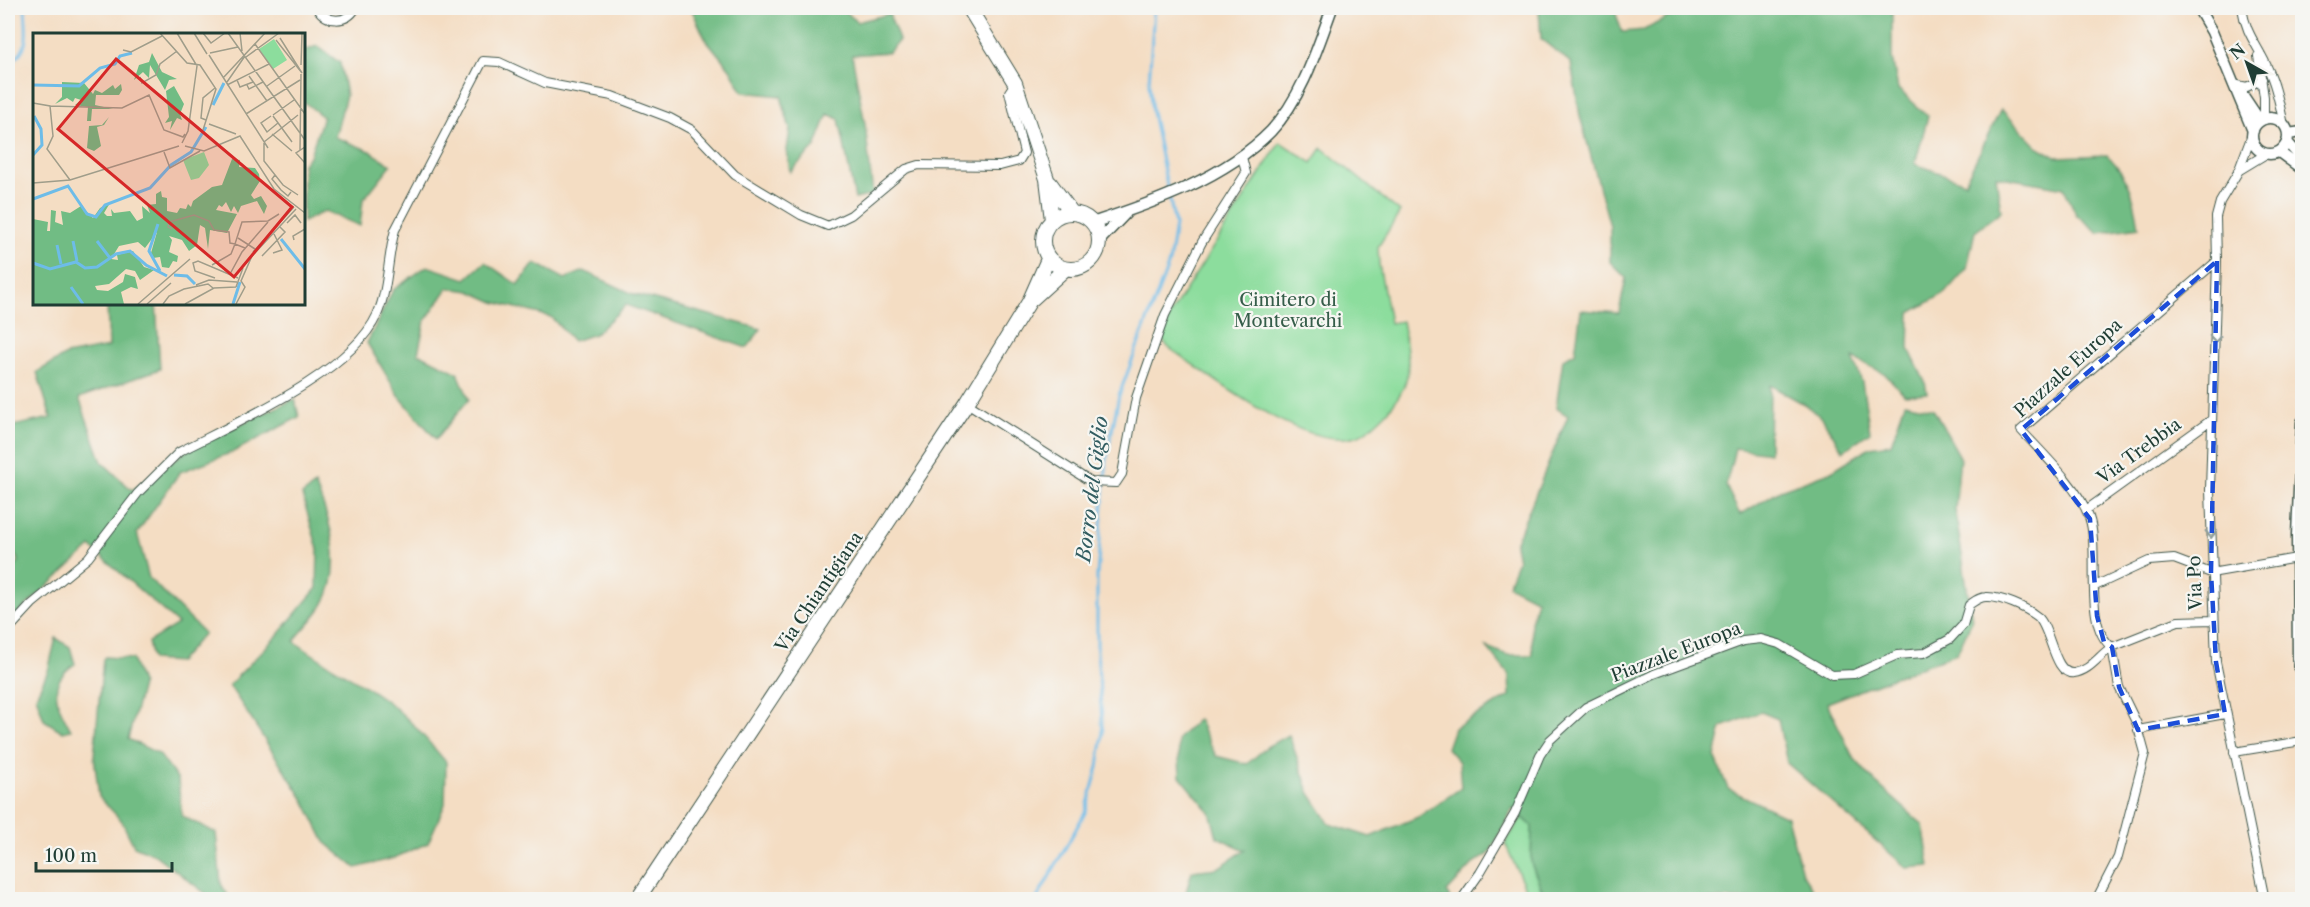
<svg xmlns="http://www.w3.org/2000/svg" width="2310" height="907" font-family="'Libre Caslon Text',serif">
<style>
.green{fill:#8cdd9d;stroke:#568d68;stroke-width:1.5}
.forest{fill:#71bc84;stroke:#487c5c;stroke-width:1.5}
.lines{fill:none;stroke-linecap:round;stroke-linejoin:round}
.stream{stroke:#6dbce8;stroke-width:3}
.minor-casing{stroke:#3f5549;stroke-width:10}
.tertiary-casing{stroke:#3f5549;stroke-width:13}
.primary-casing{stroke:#3f5549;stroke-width:16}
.minor{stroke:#fff;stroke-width:8}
.tertiary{stroke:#fff;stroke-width:10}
.primary{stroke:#fff;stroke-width:14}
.oneway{stroke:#8f9e9a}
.marked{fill:none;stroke:#1d4ed8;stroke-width:4.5;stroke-dasharray:12 8;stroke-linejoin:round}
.labels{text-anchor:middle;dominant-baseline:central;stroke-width:4.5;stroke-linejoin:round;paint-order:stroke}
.park-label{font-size:18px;fill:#355d49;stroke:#f6f6f2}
.street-label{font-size:18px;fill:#1f3d34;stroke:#f6f6f2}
.water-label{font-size:20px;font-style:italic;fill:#325d61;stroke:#f6f6f2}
.inset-river{fill:none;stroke:#6dbce8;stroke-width:3}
.inset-road{fill:none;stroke:#9f9d8a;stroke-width:1.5}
.view{fill:#d62828;fill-opacity:0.15;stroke:#d62828;stroke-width:3}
.inset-edge{fill:none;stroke:#1f3d34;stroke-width:3}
</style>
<rect width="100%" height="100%" fill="#f6f6f2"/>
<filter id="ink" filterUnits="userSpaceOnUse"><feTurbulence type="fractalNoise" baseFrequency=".0167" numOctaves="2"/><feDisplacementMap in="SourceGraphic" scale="12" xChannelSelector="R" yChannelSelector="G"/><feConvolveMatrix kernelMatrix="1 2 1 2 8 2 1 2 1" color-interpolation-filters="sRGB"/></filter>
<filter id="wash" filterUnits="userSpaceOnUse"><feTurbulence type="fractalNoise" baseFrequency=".008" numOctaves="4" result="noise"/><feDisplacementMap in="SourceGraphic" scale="24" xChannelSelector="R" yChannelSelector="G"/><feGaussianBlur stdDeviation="1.35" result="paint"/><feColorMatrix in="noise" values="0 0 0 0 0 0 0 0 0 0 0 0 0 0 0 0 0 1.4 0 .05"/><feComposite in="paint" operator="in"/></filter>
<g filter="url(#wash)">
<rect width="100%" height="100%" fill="#f4ddc3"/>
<path class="green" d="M1280,142L1312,163L1322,148L1400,212L1378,247L1379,264L1390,323L1402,321C1409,362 1416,381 1385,414C1378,421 1365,434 1356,436C1303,452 1211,376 1169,348L1163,341L1169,316Z
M1522,817L1532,826L1531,863L1544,894L1530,899L1505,843Z"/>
<path class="forest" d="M691,8H842L857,22L889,14L899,40L889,52L852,55L865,124L873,195L855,199L839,119L828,114L815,147L790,172L787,150L790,129L781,96L743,92L730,69L705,38Z
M1543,8H1614L1622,32L1644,30L1686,8H1892V58L1898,89L1928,116L1915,164L1965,182L2001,109L2037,146L2056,157L2107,155C2130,178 2134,195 2139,227L2099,233L2076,214L2064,188L1996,176L2001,211L1975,231L1967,268L1945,293L1910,313L1909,349L1925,382L1927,393L1905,395L1884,373L1853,358L1862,382L1870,432L1843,451L1823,419L1804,404L1770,385L1769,453L1735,448L1726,486L1740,515L1780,490L1830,472L1870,447L1891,444L1905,403L1933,409L1960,457L1955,510L1972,620L1957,653L1827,703L1853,757L1875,782L1923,825L1930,866L1907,868L1787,763L1778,719L1761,712L1722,727L1715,756L1728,789L1787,817L1802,873L1819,899H1546L1531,863L1532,826L1513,808L1489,854L1473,864L1447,892L1450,899H1184L1192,871L1218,868L1245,850L1217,837L1210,812L1180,776L1178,739L1198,719L1216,756L1247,764L1268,746L1289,735L1309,792L1330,824L1370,837L1418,817L1461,788L1459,762L1447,748L1454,728L1510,696L1509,675L1487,647L1507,655H1533L1531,622L1537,600L1508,585L1518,560L1515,544L1568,416L1556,408L1563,359L1575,353L1581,310L1619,313L1626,278L1610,262V226L1580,116L1571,63L1541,39L1539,11Z
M317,46L340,63L346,95L335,137L370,151L391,165L363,200L360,226L325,211L303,222V164L310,155L323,117L303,101V51Z
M485,262L518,285L535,263L565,279L584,271L633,294L761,329L747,348L626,305L595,334L573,341L551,317L494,302L470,291L448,288L425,321L418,353L458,373L469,399L436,439L399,396L367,343L393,290L427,266L466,279Z
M112,303H156L160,369L79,398L102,462L132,490L195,445L295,399L299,417L233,452L180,472L137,533L149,578L204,633L179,662L152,660L148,642L178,624L91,547L8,622V577L19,561L8,543V427L51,418L37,372L66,355L109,347L107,305Z
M315,485C331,520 345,570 323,605C315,618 303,629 294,641C328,668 370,684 402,714C418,728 432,746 446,762L445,804L428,843L394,858L356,868L325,842L304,800L229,685L276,637L317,588L318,549L302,495Z
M56,638L70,647L75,664C45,684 57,704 71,730L63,732L44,720L36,696L48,671Z
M105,657L132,659L142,685L128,739L159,754L178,780L182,816L216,833L221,884L230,899H213L155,855L134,846L121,820L99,797L94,756L103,659Z"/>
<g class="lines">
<path class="stream" d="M8,65C32,47 26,35 25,8
M1036,900L1086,811L1098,767L1103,734L1097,651V575L1107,457L1119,395L1169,263L1175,225L1152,112L1149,83L1154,8"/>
</g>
</g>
<g filter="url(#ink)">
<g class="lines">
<g class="minor-casing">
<path id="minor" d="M317,8C327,23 346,24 356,8
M2242,8C2246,36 2259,46 2269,71C2277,88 2280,107 2284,125
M2258,56L2264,97V120
M2233,84L2247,87L2262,79
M2238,171L2266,154
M2217,261L2210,490L2216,662L2265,900
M967,403L1091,482L1116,483L1122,474L1136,398L1165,315L1202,242L1246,173L1242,157
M2086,510L2211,420
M2095,586L2149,561L2174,559L2211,573L2297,558
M8,630L32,604L88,558L138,493L179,452C235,423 351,373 377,315C389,288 387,258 395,230L483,61L499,62L545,83L612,96L670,118L692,130L735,175L801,215L828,226L851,215L906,169L919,165L1000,166L1019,161L1024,153L1009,92L1015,83
M2138,730L2225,714
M2234,752L2302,741
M1461,900L1480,873L1515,813L1540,755L1550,740L1586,707L1654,674L1743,641L1761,639L1779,644L1832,675L1854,674L1897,655L1924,653L1950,639L1963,625L1969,605C1975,601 1979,597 1986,597C2000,596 2027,608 2038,617C2051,629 2054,676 2074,673C2090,671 2099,655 2112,647C2082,626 2101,550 2089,517C2079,488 2042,453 2021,430L2217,261L2216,217L2220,202L2238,172L2252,135
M2096,900L2118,857L2145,753L2137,724L2119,687L2112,647L2178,621L2213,620"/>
</g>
<g class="tertiary-casing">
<path id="tertiary" d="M2198,8L2212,32L2253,131
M2242,94L2260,121
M2252 136a18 18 0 1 1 36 0a18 18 0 1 1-36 0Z
M2288,134L2302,132
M2287,142L2302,159
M2279,152L2302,169
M1092,223C1153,203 1225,178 1271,131C1302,98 1317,49 1332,8
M1099,241L1126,213
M2302,422L2297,535L2298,658L2302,681"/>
</g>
<g class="primary-casing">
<path id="primary" d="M969,8L1015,83L1047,179L1052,220
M1050,183L1072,213
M1043 241a28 28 0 1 1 56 0a28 28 0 1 1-56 0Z
M1032,299L1065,269
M637,900L967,403L1029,302L1048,259"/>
</g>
<use href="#minor" class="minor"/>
<use href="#tertiary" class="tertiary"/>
<use href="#primary" class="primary"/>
</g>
<defs><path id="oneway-chevron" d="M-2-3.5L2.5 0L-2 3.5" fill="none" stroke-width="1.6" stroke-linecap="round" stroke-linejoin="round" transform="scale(1.5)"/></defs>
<g class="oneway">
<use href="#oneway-chevron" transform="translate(2215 339) rotate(92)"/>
<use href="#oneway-chevron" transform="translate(2211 534) rotate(89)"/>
</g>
</g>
<path class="marked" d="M2217,261L2211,573L2216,662L2225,714L2138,730L2119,687L2112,647L2104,642L2097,616L2090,519L2021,430Z"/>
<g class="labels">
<g class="park-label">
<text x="1288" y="300">Cimitero di<tspan x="1288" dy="21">Montevarchi</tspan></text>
</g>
<g class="street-label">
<text transform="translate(2068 368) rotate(-42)">Piazzale Europa</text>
<text transform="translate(2139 451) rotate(-36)">Via Trebbia</text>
<text transform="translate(2195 583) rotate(-92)">Via Po</text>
<text transform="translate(819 592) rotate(-56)">Via Chiantigiana</text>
<text transform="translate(1676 652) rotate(-21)">Piazzale Europa</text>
</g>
<g class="water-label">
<text transform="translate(1092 489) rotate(-83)">Borro del Giglio</text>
</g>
</g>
<g transform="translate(33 33)">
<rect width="272" height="272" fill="#f4ddc3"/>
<path d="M241,6L254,27L240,36L226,16ZM171,119L176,132L166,145L158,147L150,127Z" fill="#8cdd9d"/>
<path d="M119,20L129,39L144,46L136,47L132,57L117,32L116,45L110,39L101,47L106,32L116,29ZM29,49L51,50L60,61L62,57L69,60L80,52L82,56L88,51L89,57L86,62H63L62,72L80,76H59L58,88H54L55,74L42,72L48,67L42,65L40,69L34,65L22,71L29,64ZM141,53L151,71L147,81L149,87L144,85L137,97L139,88L132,90L136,84L133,58ZM76,84L71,92L64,94L68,113L61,118L54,115L56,93L69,92ZM199,126L207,127L206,134L222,135L226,141L227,148L218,162L221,166L228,163L234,173L231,181L224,168L208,173L205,180L201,173L198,179L193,169L189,174L186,172L183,177L204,181L194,200L177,197L175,216L172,195L167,192L164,212L156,218L149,207L136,203L139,207L136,219L145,223L144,229L140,228L136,235L129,234L127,224L120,225L118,220L124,199L112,215L105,209L86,213L78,226L85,227L84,222L100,218L111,234L121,237L107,247L102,238L93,236L76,251L62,253L64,257L75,258L90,249L92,241L102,244L105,256L98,254L88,259L91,271H0V186L15,189L14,198H17L18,177L23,178L22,189L30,192L28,178L37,180L48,173L60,185L67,175L77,170L71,180L74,183H79L78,176L81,180L97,178L104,188L110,185L109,173L117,180L114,172L123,171V161L128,158L129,164L134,165V178L144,180L147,175L153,176L155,171L158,174L160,168L179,154L189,152Z" fill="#71bc84"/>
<path class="inset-river" d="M0,52L46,53L67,35L82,31L87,23L99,20M180,72L191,50M0,122L9,112L8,96L1,83M0,166L35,153L54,181L63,184L72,172L117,155L138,132L158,119L173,94M125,191L116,218L127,238M248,206L272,236M40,208L44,228M64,208L77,225M24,212L28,231M0,230L17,236L43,229L52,235L64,234L83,221L97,218L113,232L134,243M141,242L154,243L162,251M38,254L50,271M200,271L207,249"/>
<path class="inset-road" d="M127,0L154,30L167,32L183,56L170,97M144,0L164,33L155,98L149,110M161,0L174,21M170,0L178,10L192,0M195,0L272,107M207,0L209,18M243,7L269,40L247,5M222,11L272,81M90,17L98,19L129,3M177,20L205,14M176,22L235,115M213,24L246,0M268,32L269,0M216,43L234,68M107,44L109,50L123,42L127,31L144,18M190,45L232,0M204,47L207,54L220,49M194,49L212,23M194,52L236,31M214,52L216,56L230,49M234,53L262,33M0,70L17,73L20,103L14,116L37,147M17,73L89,75L116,62L131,97L150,104L152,101M213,81L267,47M240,82L261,67M238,83L228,90L234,99L245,90M240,83L259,109M173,87L168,85L170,65L182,55M176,91L203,101M239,101L259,118M231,109L265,82M231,110V128L250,152L265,162M152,113L171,118L207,103L241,156L272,180M272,114L263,120L272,130M267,117L268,41M131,119L137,135L167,118M242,142L239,146L248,157L255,163L258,159M0,150L37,147L146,113M254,190L262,182L268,190M139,196L135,194L136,189L161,182L176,188L181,197L196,199L197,210L202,211L209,189L235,188L246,181M205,205L222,216M261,207L260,203L272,196M220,219L261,174M240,220L249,217L241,201M229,223L252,199L247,194M179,232L198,221L202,211L212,215M197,241L209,219L235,189M182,245L162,238L160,230L165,228L205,245M163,252L176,247L204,249M203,254L210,235M105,271L157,226M114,271L138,250M130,271L136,263L151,256L175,251L180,255M152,271L181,255L203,254M203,271L212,254L208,248L219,223L263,176"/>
<path class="view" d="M83,26L259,174L201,244L25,96Z"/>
<rect width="272" height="272" class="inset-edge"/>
</g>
<rect width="2310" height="907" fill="none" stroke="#f6f6f2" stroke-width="30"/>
<g transform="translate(2247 63) rotate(320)" stroke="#f6f6f2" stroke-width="4.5" paint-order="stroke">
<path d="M0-4.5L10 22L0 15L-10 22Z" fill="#1f3d34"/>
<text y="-9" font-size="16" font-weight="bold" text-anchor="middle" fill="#1f3d34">N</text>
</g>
<path d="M36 862v9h136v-9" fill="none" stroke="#1f3d34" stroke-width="3"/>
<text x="45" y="862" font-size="18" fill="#1f3d34" stroke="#f6f6f2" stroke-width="4.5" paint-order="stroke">100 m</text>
</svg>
